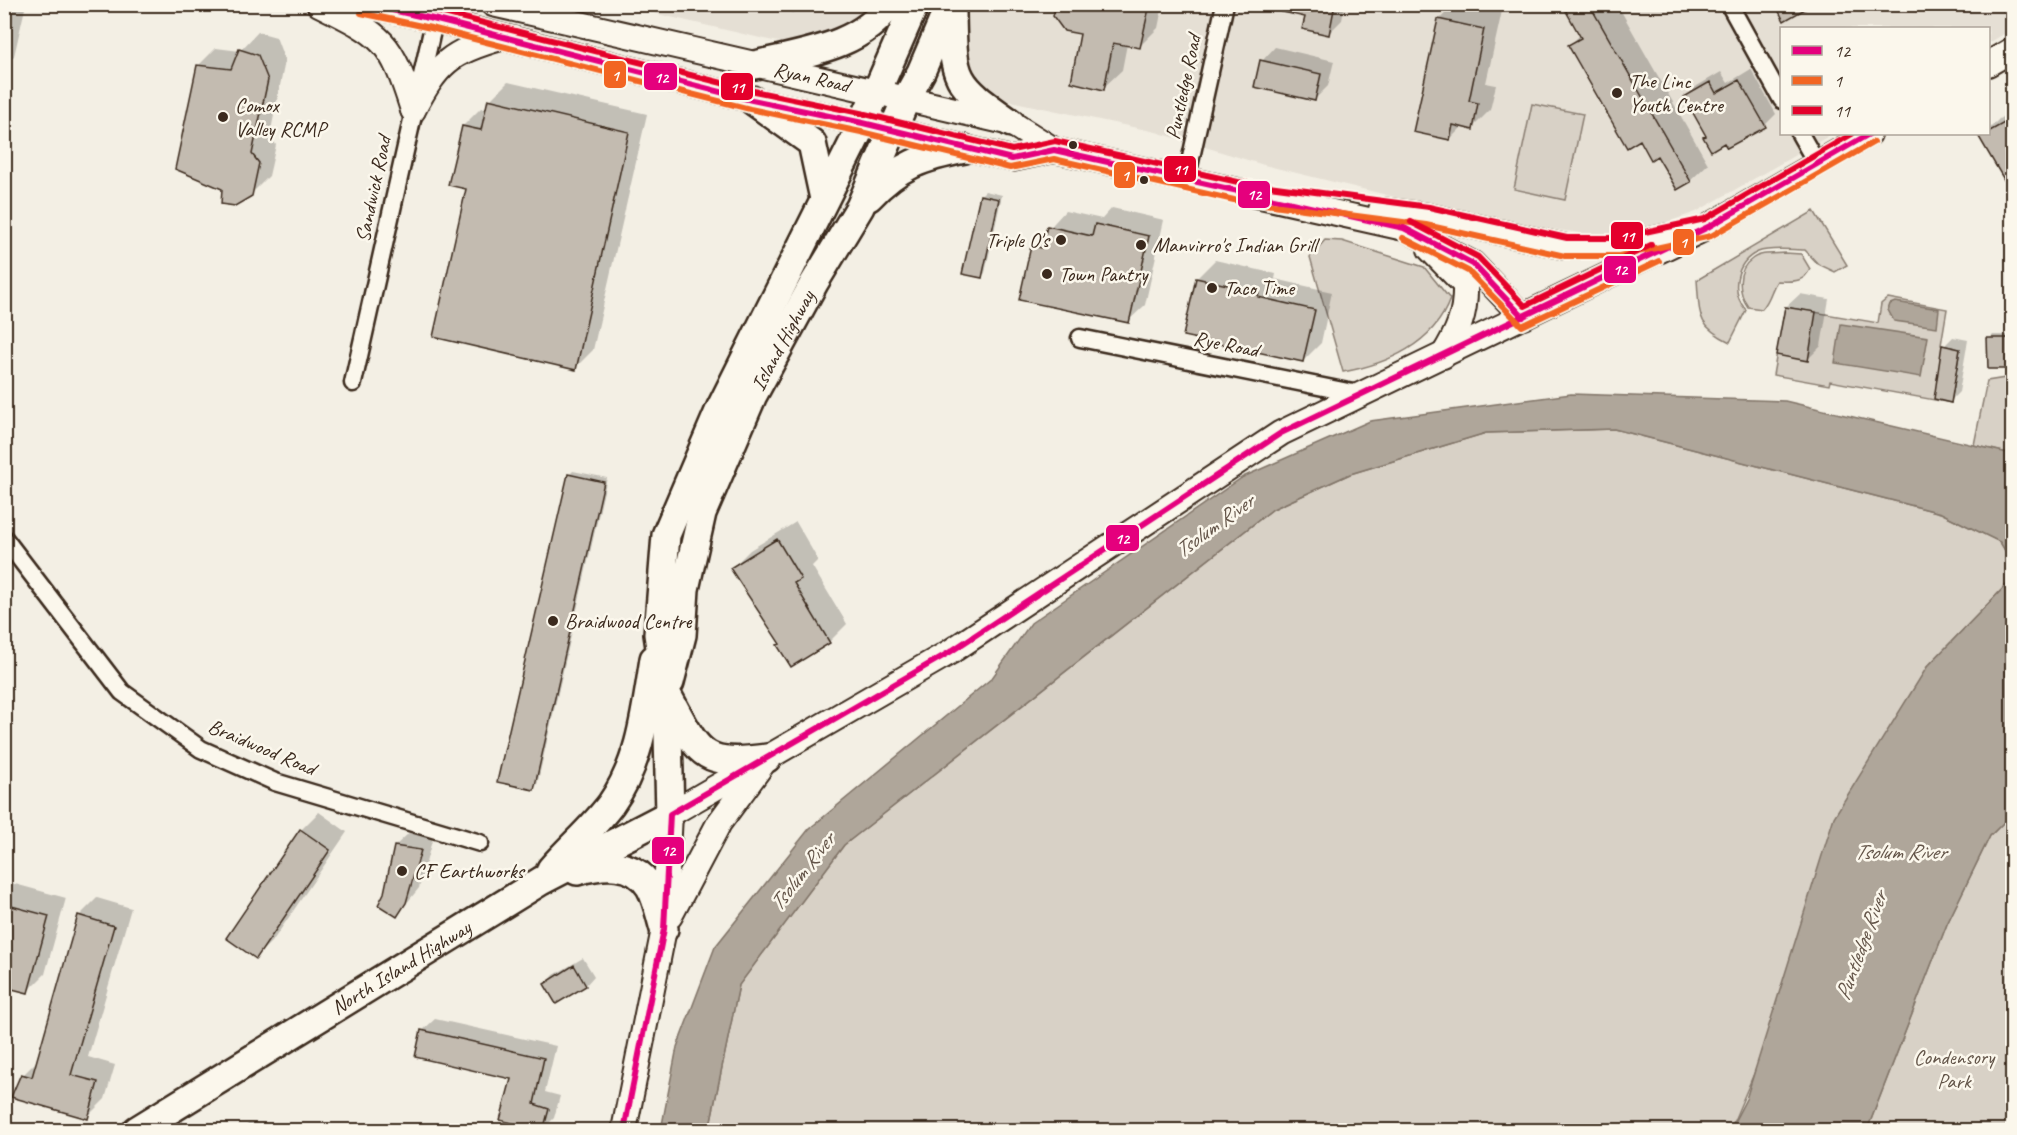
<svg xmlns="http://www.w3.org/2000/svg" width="2017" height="1135" font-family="Caveat,sans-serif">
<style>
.built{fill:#e5dfd4}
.green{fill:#d8d1c6;stroke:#8a7e72;stroke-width:1.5}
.water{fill:#afa69a;stroke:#817468;stroke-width:1.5}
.shadow{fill:#0003}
.building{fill:#c3bbb0;stroke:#3b2a1e;stroke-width:1.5}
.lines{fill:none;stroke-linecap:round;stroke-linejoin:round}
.street-casing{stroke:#3b2a1e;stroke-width:21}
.secondary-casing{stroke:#3b2a1e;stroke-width:28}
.primary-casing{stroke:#3b2a1e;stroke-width:32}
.street{stroke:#fbf7ec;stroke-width:16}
.secondary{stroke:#fbf7ec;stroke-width:24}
.primary{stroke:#fbf7ec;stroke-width:27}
.bus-1-casing{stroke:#fbf7ec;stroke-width:10}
.bus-2-casing{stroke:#fbf7ec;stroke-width:10}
.bus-3-casing{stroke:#fbf7ec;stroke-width:10}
.bus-1{stroke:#e5007d;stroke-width:6}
.bus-2{stroke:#f26522;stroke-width:6}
.bus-3{stroke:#e4002b;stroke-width:6}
.poi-dot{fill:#3b2a1e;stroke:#fbf7ec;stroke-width:2}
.labels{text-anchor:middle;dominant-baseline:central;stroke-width:5;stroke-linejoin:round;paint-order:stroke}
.street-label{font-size:21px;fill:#3b2a1e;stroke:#fbf7ec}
.poi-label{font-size:21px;fill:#3b2a1e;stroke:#fbf7ec;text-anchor:start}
.park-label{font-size:21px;fill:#625448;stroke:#fbf7ec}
.water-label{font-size:22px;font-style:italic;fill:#645549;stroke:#fbf7ec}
.line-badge{stroke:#fbf7ec;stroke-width:2}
.badge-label{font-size:16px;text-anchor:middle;font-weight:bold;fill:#fff}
</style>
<rect width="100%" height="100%" fill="#f3efe4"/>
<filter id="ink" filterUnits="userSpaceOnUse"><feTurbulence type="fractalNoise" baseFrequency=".0167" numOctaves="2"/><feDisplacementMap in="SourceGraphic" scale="12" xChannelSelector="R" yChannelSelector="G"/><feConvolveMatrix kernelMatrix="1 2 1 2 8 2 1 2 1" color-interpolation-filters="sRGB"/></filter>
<g filter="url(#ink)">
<path class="built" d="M619,5H884L829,41L782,43Z
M965,5H2012V29L1989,43L1988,28H1782V134H1832L1696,212L1645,230L1617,235H1595L1500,222L1440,208L1264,165L1156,132L1001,99L980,92L959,40Z"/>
<path class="green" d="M1532,104L1583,114L1565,200L1514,189Z
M1814,211L1847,265L1835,272L1818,264L1805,250C1791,250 1770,247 1758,252C1735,262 1730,292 1746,310L1730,342C1696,325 1700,316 1697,280Z
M1325,240L1342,241L1424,267L1450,299C1434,344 1387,364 1343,372L1310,257Z
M1785,253L1801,254L1810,269C1803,284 1791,281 1777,281C1770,291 1772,297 1762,309L1748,307C1738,293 1736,270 1752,259C1761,252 1775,254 1785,253Z
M1888,298L1947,309L1941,345L1960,349L1951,403L1830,381L1829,385L1773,375L1785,307L1878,323L1881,304Z
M2012,377V454L1974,445L1987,381Z
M1614,429L1941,513L2000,542L2012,562V579L1927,667L1730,1130H709L739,985L844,845L1273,509L1350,474L1486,433Z
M2012,814V1130H1867L1947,924L1990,836Z"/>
<path class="water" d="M1895,302L1939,309L1937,327L1894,321L1888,310L1890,304Z
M1841,324L1928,337L1921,377L1835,363Z
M1571,394L1785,401L2012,454V562L2000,542L1941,513L1614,429L1486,433L1350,474L1273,509L844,845L739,985L709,1130H661L677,1047L715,947L809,829L992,678L1031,623L1243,477L1370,421Z
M2012,579V814L1990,836L1947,924L1867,1130H1730L1746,1099L1834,817L1927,667Z"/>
<path class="shadow" d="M4,4H26L14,56L4,65Z
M764,4H798L793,13Z
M1057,4H1163L1158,28L1140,46L1127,44L1122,70L1103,88L1082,32Z
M1303,4H1345L1342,20L1328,34L1307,16Z
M1454,4H1471L1502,11L1486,83L1496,85L1490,110L1472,128L1463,126L1450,139L1439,20Z
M1564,4H1617L1708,164L1690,181L1641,138L1570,45L1581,34Z
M258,32L276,37L285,61L270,135L276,145L269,176L251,194L224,188L198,66L216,48L240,51Z
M1275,47L1334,61L1328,86L1314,100L1262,61Z
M1751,69L1776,114L1765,125L1725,141L1707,135L1686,97L1697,86L1721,72L1728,83Z
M508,82L647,114L593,350L575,368L468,188L463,126L481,108L488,110L490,100Z
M2012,111V203L2010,199L2012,192L1981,137L1988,134V130L1999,119Z
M985,191L1002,195L985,273L981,277V195Z
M1112,208L1164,220L1145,305L1128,321L1032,247L1065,211L1102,219Z
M1215,260L1276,274L1275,279L1332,292L1321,343L1303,361L1197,278Z
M1800,294L1829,299L1821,346L1808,359L1786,307Z
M1993,335H2012V364L2009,367L1989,339Z
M1953,337L1968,340L1959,392L1950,401L1944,346Z
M573,471L607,478L537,785L533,789L569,475Z
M796,522L818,560L812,566L847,624L829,642L791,665L781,644L732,568L750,550Z
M319,812L347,832L274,939L256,957L301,830Z
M409,833L433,837L419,888L397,915L385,893L395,846Z
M4,881L66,898L45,974L27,992L4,947Z
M97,898L131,908L88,1057L115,1065L105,1099L87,1117L23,1075L39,1059L79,916Z
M583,958L594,976L586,985L556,1002L546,984L554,975Z
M435,1019L556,1046L545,1092L560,1096L554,1118L542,1130L513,1078L422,1031Z
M249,1123L274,1130H242Z"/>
<path class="building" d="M1056,4H1150L1140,48L1113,43L1104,90L1071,82L1080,34L1064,31L1053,16Z
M1279,4H1335L1329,35L1302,29L1305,17L1278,11Z
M1562,4H1589L1691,182L1677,190L1657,156L1651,160L1640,140L1627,148L1568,45L1581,38Z
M1775,4H1814L1784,21Z
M1438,19L1484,29L1469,101L1478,103L1473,130L1453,125L1450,140L1413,132Z
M239,49L258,55L268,80L252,154L259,163L252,196L235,206L221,204L222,189L175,169L197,65L231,69Z
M1260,60L1321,74L1315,101L1254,87Z
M1739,80L1766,127L1727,148L1724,143L1711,151L1703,137L1706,136L1684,97L1710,82L1716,93Z
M488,99L629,132L576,370L433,337L466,189L448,185L462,126L481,130Z
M2013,118V195L1979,137Z
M980,195L999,199L982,278L962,274Z
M1095,224L1149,236L1129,323L1019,300L1031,246L1042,248L1047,226L1092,236Z
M1196,278L1259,292L1258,297L1315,310L1303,362L1183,336Z
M1785,307L1816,312L1808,361L1776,355Z
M1987,338H2009V369H1988Z
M1942,345L1960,349L1951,403L1934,399Z
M568,474L604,482L534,790L497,782Z
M777,539L801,579L794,583L830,643L791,667L777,645L780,644L730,568Z
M300,829L330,850L256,959L226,938Z
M394,846L421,850L406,903L397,917L378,905L384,893Z
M4,904L49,916L28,993L4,987Z
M78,915L114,926L71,1075L98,1082L88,1119L11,1097L21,1074L32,1077Z
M574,965L586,986L556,1004L544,984Z
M421,1030L544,1058L534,1104L549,1109L543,1131L500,1120L511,1079L415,1057Z"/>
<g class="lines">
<g class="street-casing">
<path id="street" d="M1729,4L1782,100
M2012,4V6
M1800,134L1817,164
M1186,180L1225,4
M1080,338L1363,395
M353,383L438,4
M4,538L122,692L201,749L275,782L480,843"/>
</g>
<g class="secondary-casing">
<g id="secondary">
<path d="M319,4C384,36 391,40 413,110"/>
<path d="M363,4L433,19L752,100L863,123L1012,159L1054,150"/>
<path id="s1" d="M493,4L1011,123L1054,150L1404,228L1473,264L1523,317"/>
<path d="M1988,64L2012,50"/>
<path d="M413,110C438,63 450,52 501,38"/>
<path d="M1381,210L1428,216L1566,247H1618L1669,236"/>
<path d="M1430,249L1465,285C1466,314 1458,332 1443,356"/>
<path d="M670,916L719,823L764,762"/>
<path d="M624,1130L664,929L670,814L950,652L1281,433L1708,227L1869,134"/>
</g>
</g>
<g class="primary-casing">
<g id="primary">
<path d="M952,12C953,81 954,83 1011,123"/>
<path d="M755,65C799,54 863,47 889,4"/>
<path d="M752,100L812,143L824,199"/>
<path d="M869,197C899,165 923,157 965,149"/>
<path id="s2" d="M670,682L682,635L685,589L702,513L753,395L814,283L860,207L906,99L921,72L950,4"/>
<path d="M669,698C699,753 700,767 767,758"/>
<path d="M551,869C570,847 593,828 611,804C641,762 646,709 654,659"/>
<path d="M577,871C602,864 634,860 650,887C657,899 660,916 664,929"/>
<path id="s3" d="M137,1130L541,881L670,814L667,694L658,634L666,535L720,409L863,123L915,4"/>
</g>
</g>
<use href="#street" class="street"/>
<use href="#secondary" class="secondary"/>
<use href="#primary" class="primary"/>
<g class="bus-1-casing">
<path id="bus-1" d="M365,4L433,19L752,100L863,123L1012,159L1054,150L1404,228L1473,264L1523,317
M624,1130L664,929L670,814L950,652L1281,433L1708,227L1869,134"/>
</g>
<g class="bus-2-casing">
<path id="bus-2" d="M361,13L431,28L750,109L861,132L1010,168L1054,159L1234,200L1426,225L1565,256H1619L1711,236L1874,142
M1403,238L1468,271L1522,326L1659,261"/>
</g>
<g class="bus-3-casing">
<path id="bus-3" d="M408,4L754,91L865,114L1012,150L1055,141L1238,182L1429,207L1567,238H1617L1705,219L1852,134
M1411,222L1478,257L1525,306L1651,245"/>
</g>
<use href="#bus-1" class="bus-1"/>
<use href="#bus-2" class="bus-2"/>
<use href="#bus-3" class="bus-3"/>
</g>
</g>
<g class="poi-dot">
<circle cx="1617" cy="93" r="6"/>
<circle cx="223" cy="117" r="6"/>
<circle cx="1073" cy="145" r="5"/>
<circle cx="1144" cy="180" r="5"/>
<circle cx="1061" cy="240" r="6"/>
<circle cx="1141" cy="245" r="6"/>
<circle cx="1047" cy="274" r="6"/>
<circle cx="1212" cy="288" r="6"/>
<circle cx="553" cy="621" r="6"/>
<circle cx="402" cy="871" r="6"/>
</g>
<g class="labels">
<g class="street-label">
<text stroke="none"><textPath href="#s1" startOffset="327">Ryan Road</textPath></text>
<text transform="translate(1183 87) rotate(-78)">Puntledge Road</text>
<text transform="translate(373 189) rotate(-78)">Sandwick Road</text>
<text stroke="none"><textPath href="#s2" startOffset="363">Island Highway</textPath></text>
<text transform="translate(1226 344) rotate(11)">Rye Road</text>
<text transform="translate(262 747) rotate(23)">Braidwood Road</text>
<text stroke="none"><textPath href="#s3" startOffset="310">North Island Highway</textPath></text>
</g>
<g class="poi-label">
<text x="1629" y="81">The Linc<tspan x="1629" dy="24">Youth Centre</tspan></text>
<text x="235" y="105">Comox<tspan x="235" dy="24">Valley RCMP</tspan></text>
<text x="1049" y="240" text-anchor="end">Triple O's</text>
<text x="1153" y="245">Manvirro's Indian Grill</text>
<text x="1059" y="274">Town Pantry</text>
<text x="1224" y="288">Taco Time</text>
<text x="565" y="621">Braidwood Centre</text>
<text x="414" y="871">CF Earthworks</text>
</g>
<g class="park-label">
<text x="1954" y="1057">Condensory<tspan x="1954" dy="24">Park</tspan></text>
</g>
<g class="water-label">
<text transform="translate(1214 526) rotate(-36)">Tsolum River</text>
<text x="1900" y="852">Tsolum River</text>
<text transform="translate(802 872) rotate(-52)">Tsolum River</text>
<text transform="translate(1861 946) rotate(-70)">Puntledge River</text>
</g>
</g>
<g class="line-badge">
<rect x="603" y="60" width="24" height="29" rx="6" fill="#f26522"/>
<rect x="643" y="62" width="35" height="29" rx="6" fill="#e5007d"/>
<rect x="720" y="72" width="34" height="29" rx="6" fill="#e4002b"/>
<rect x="1163" y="155" width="34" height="28" rx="6" fill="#e4002b"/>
<rect x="1113" y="161" width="23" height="28" rx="6" fill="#f26522"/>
<rect x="1237" y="180" width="34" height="29" rx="6" fill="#e5007d"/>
<rect x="1610" y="221" width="34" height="29" rx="6" fill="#e4002b"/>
<rect x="1672" y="228" width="23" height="28" rx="6" fill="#f26522"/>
<rect x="1603" y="255" width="34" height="29" rx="6" fill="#e5007d"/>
<rect x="1105" y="524" width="35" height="28" rx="6" fill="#e5007d"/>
<rect x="651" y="836" width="34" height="29" rx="6" fill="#e5007d"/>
</g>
<g class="badge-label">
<text x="615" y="81">1</text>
<text x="661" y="83">12</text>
<text x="737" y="93">11</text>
<text x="1180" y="175">11</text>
<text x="1125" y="181">1</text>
<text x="1254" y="200">12</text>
<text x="1627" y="242">11</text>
<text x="1683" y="248">1</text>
<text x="1620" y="275">12</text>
<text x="1122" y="544">12</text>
<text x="668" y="856">12</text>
</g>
<rect width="2017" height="1135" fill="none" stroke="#fbf7ec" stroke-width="24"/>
<rect x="12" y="12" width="1993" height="1111" fill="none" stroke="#3b2a1e" stroke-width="2" filter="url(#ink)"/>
<rect x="1780" y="27" width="210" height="108" fill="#fbf7ec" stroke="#aea59a" stroke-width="1.5"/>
<rect x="1792" y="46" width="30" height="9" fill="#e5007d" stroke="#aea59a" stroke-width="1.5"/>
<text x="1834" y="57" font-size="18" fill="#3b2a1e">12</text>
<rect x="1792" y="76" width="30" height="9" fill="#f26522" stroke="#aea59a" stroke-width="1.5"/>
<text x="1834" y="87" font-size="18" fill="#3b2a1e">1</text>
<rect x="1792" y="106" width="30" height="9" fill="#e4002b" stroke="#aea59a" stroke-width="1.5"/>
<text x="1834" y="117" font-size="18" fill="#3b2a1e">11</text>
</svg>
